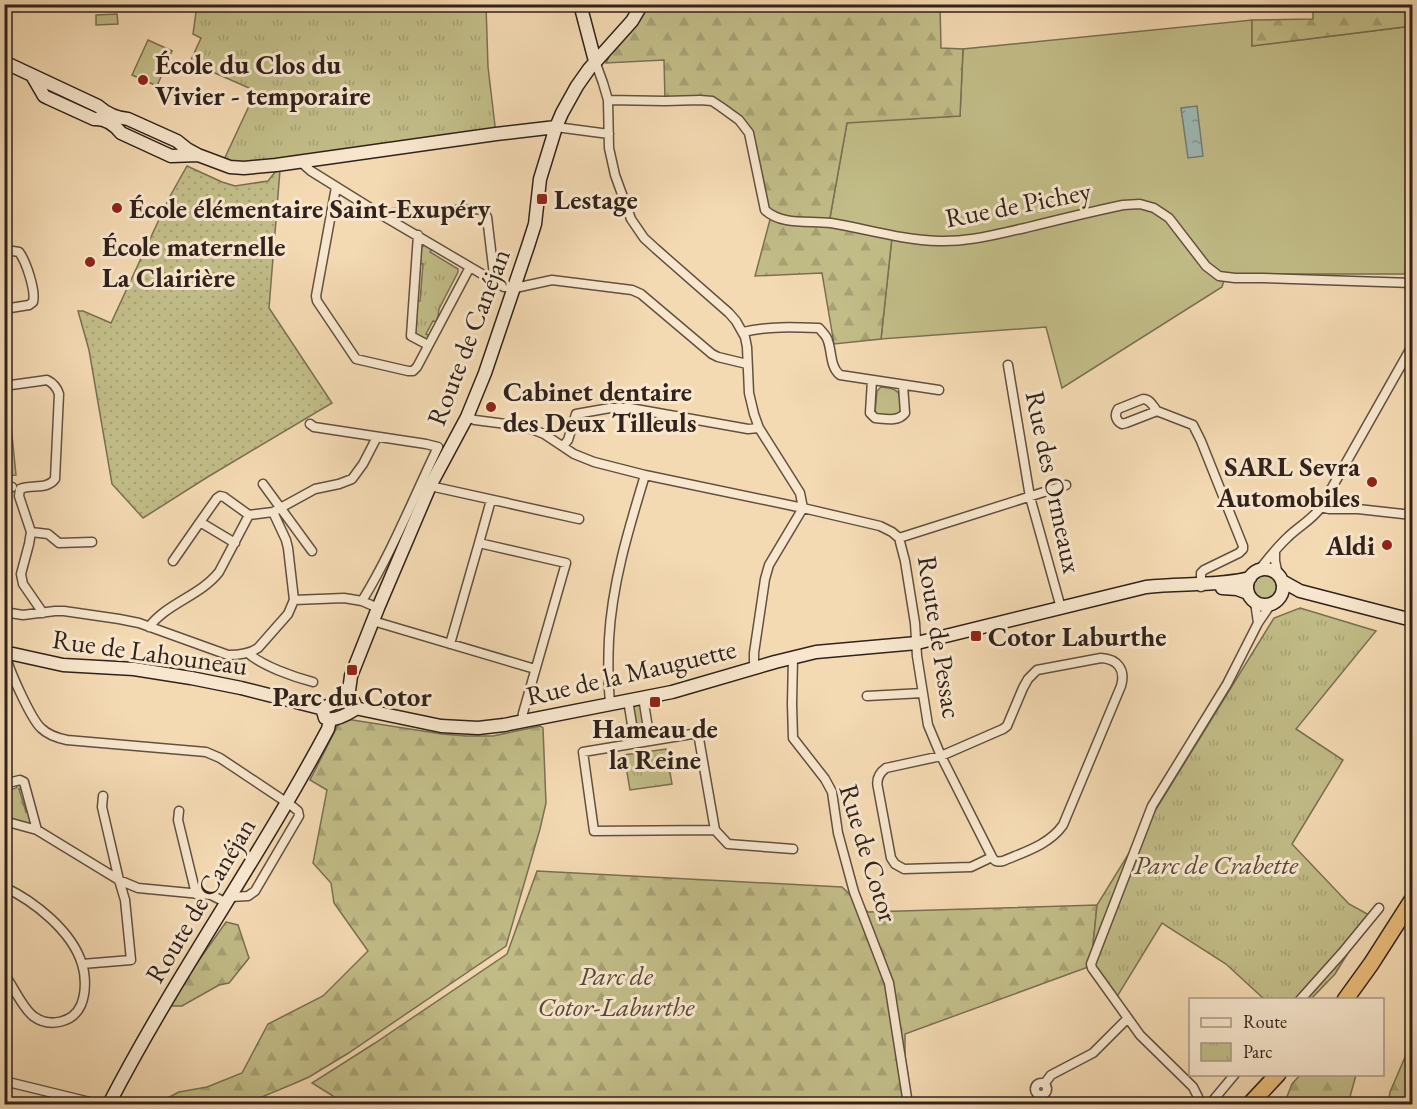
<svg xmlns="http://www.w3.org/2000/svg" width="1417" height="1109" font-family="'EB Garamond',serif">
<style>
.grass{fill:#c2bd88;stroke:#7a7052;stroke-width:1.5}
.forest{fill:url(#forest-firs);stroke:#7a7052;stroke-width:1.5}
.park{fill:url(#park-tufts);stroke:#7a7052;stroke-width:1.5}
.garden{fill:url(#garden-dots);stroke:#7a7052;stroke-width:1.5}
.water{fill:url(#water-ripples);stroke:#727d77;stroke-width:1.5}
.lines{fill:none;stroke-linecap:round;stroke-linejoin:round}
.street-casing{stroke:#625041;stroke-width:11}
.secondary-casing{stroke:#31221b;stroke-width:15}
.highway-casing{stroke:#31221b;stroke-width:18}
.street{stroke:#f8e7ce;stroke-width:8}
.secondary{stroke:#f8e7ce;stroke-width:12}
.highway{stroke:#eabd7a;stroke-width:15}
.poi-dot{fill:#8f2418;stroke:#f8e7ce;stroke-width:2}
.labels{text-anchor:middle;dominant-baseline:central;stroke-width:6;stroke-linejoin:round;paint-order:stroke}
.poi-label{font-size:27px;font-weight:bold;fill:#31221b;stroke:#f8e7ce;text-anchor:start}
.street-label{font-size:27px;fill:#31221b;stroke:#f8e7ce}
.park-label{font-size:27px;font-style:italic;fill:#554936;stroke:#f8e7ce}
</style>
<defs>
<pattern id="forest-firs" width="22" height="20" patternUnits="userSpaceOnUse" patternTransform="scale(1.5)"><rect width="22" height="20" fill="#c2bd88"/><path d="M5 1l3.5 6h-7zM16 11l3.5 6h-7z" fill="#a7a275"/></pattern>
<pattern id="park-tufts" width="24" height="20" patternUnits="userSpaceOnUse" patternTransform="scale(1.5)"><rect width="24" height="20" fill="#c2bd88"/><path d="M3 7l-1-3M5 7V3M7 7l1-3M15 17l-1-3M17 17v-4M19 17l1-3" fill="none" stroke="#a7a275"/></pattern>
<pattern id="garden-dots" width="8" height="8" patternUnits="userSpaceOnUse" patternTransform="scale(1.5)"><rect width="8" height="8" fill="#c2bd88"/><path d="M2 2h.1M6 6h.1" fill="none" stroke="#a7a275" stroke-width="1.8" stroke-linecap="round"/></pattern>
<pattern id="water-ripples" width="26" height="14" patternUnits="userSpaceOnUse" patternTransform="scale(1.5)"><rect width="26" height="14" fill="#9eb9b5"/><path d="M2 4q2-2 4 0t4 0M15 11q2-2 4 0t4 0" fill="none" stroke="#819692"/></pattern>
</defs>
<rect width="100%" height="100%" fill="#f4dab3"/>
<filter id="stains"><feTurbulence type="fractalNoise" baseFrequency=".00333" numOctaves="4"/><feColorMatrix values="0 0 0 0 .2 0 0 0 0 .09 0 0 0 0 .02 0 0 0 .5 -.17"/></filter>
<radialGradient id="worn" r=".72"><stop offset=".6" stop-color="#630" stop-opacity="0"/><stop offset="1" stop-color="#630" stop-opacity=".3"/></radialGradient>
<path class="grass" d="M117,14L118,24L96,25V15Z
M1252,20V46L1412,26V274H1226L1222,287L1062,388L1046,327L881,339L892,237L829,223L847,122L960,116L963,49Z
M148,40L172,51L157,86L132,75Z
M881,387C902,389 900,393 901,412L896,416L879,415L875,412L877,391Z
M4,395H8L16,475L5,476Z
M1253 587a12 12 0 1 1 24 0a12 12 0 1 1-24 0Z
M641,705L646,738H638L632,708L634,706Z"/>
<path class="forest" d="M648,5H940L941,48L963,49L960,116L847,123L829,223L892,237L881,339L834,344L822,273L755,276L771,216L765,210L749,133L712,101H665L664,60L606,63L613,49Z
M1313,5H1412V26L1252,46V20L1313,19Z
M346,719L442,734L466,736H493L540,726L543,728L546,803L540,829L506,946L347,1054L309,1077L293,1084L245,1104H156L179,1092L207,1087L242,1073L268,1024L323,996L368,951L334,903L331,883L313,863L327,790L310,780L340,721Z
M537,871L842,887L868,912L1097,905L1091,966L905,1034V1056L912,1104H332L333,1096L312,1083L375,1043L507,954Z
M226,922L238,925L249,958L229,983L219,985L182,1006H169L197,963Z
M1412,1041V1104H1388L1390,1092Z
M1300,1075H1356L1348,1104H1290L1286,1099L1292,1084Z"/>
<path class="park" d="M197,5H486L488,67L496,134L321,158L222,164L256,91L190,62L201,38L193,34Z
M425,245L432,249L430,252L458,269V272L439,309L438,316L436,322L433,321L426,334L430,336L427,340L415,336V301H420L423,264L417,263L418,250Z
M1300,608L1376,631L1296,729L1343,760L1292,844L1349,904L1371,916L1335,974L1311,999H1264L1226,964L1162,923L1115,1000L1091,966L1097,905L1274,618Z
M666,749L672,784L630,790L624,755Z
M19,783H21L24,790L19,789L26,812L31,813L32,820L30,823H26L5,817L4,792L16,788Z"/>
<path class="garden" d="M187,166L222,182L235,186L268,181L276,171L280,170L269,308L332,403L206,478L143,518L112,484L89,350L78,311H83L111,323L169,198Z"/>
<path class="water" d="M1197,106L1203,156L1188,158L1181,108Z"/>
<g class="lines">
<g class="street-casing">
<path id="street" d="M595,61L603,83L608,100L609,148L615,175L631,219L644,238L656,249L729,313L736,321L745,337L747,347L749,393L754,414L759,428L800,493L803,508
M608,100L665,101L700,100L712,101L721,107L739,120L749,133L765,210C782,226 810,220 831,223C867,229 902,240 939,241C969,242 996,234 1025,228C1057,220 1090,212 1123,205L1140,204L1154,208L1169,218L1206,266L1219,276L1235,278H1262L1412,283
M556,127L609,134
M302,161L303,164L311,171L380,214L504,287L515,288L552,280L632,290L641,294L712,354L718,357L747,364
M336,187L316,296L317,301L356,359L408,371H413L417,367L470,267
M380,214L478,209L483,211L487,217L494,275V281
M418,235L411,336L428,345
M4,253L13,251L19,252C26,261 36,291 33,302L29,305L4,309
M743,332C768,326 793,327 819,328C822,332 827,336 828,341C832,352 830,367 840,375L939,390
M1008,365L1030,497L1061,608
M872,380L870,413L875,418C886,419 898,422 905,413L903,385
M4,386L47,380C53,383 57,387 59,394L55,479C47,490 32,484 20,489L19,496L31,532L29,544L21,574L23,584L43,613
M1157,411C1153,406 1150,399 1143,399L1118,409C1114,415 1116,421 1122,424L1126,423L1157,411L1193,425L1201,441L1243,546V549L1239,553L1204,570L1201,573V587
M467,417L475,420L521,426L534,430L544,434L574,454L594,462L645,475L803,508L880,526L892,532L899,538L905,561L915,623L917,656L928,725L941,756L992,857C995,862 997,862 1003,861C1024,852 1049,845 1063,825L1121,686C1126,669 1117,659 1101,658L1037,670L1028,679L1023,688L1007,726L1003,729L941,756L886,768C879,773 876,780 878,788L891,858L895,864L904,869L971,867L992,857
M310,424L314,427L426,444L438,447C413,499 392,552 362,601
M563,446L568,440L576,414L610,408H630L748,429L759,428
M263,484L312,551
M430,486L579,519
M4,487H12
M1321,507L1329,509H1358L1412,515
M31,532L48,534L59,543L92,542
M899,538L1066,485
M235,543L200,522L217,498L220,496L224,497L249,515
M479,543L491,500
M1275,552V561L1278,575
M173,561L200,522
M1259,570C1268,559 1277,547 1288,537C1299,526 1312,520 1321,507L1412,346
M294,600L344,598L362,601L378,608
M1255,602L1258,623
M4,612L23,615L55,611H64L119,619L139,623L228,655C239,655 249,654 258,648L288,614L294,600L288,548L286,540L273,512
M373,621L535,669
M149,627C167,603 200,596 219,572L249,515L273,512L315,489L339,484L352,479L363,464L377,437
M450,644L479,543L566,563L523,713L522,721
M6,652C5,664 32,720 41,728C48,735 57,738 67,740L206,752L220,758L292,806L298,811L299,816L255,891L248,896L231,897
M248,653C262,666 294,677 313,682
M793,657L792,704L793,738L825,779L832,792L838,833L854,892L889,983L908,1104
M754,668V653L765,579L769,565L803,508
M867,696L923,693
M643,697L650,741
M628,700L635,743
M610,704C608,682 608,660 609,639C612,583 629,528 645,475
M4,784L20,780L24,782L37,830
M179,811L178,820L196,894
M4,821L37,830L119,880L138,888L211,895L227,903
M715,830L594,831L583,752L698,733L715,830L728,844L793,849
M4,887C34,901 72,931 82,964C86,976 86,993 81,1005C73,1023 49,1028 33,1016C21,1006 14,987 4,974
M82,964L131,960L125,900L119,880L102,807L103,796
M1300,1000L1342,953L1379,908
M4,1081L98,1104
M1035 1089a6 6 0 1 1 12 0a6 6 0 1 1-12 0Z
M1045,1083L1051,1075L1093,1053L1128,1018
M1039,1104L1040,1095
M1198,1104V1097L1193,1087L1140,1035L1092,968L1091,964L1152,806L1227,684L1258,623L1271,604
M1210,1104L1235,1074"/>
</g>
<g class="secondary-casing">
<path id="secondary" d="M580,4L595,61
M4,62L98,106C107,114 116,118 128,119L177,141L187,149L198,155L230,167L244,168L276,165L496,134L556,127
M33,77L44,96L48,98L94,119C105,118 114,124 121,133L171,156L198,155
M1247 587a18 18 0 1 1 36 0a18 18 0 1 1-36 0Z
M1282,581L1300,591L1412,620
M1222,588L1237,589L1248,593
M4,652L63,665L134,669L191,678L241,688L324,709
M348,698L351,676L378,608L430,486L467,417L485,373L528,246L535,224L540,179L556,127L562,113L577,86L589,69L632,21L642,4
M348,698L354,702L355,705L354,710C346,715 333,722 325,718L323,711L325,707Z
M355,708L441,726L478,728L504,725L672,692L775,662L816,652L917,643L1146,587C1180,583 1218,586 1250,578
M109,1104C175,976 260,857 328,729L330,720"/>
</g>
<g class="highway-casing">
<path id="highway" d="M1345,1000L1371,964L1412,900
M1250,1104L1278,1074"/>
</g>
<use href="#street" class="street"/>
<use href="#secondary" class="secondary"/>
<use href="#highway" class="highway"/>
</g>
<g class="poi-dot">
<circle cx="143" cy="80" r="6"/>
<rect x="536" y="193" width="12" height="12" rx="3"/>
<circle cx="117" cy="208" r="6"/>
<circle cx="90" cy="262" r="6"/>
<circle cx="491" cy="407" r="6"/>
<circle cx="1372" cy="482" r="6"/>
<circle cx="1387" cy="545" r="6"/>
<rect x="970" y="630" width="12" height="12" rx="3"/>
<rect x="346" y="664" width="12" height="12" rx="3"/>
<rect x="649" y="696" width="12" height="12" rx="3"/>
</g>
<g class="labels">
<g class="poi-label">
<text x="155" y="64">École du Clos du<tspan x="155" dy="31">Vivier - temporaire</tspan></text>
<text x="554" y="199">Lestage</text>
<text x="129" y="208">École élémentaire Saint-Exupéry</text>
<text x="102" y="246">École maternelle<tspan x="102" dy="31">La Clairière</tspan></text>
<text x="503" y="391">Cabinet dentaire<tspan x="503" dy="31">des Deux Tilleuls</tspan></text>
<text x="1360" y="466" text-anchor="end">SARL Sevra<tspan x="1360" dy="31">Automobiles</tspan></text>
<text x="1375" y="545" text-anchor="end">Aldi</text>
<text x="988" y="636">Cotor Laburthe</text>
<text x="352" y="696" text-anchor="middle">Parc du Cotor</text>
<text x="655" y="728" text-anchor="middle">Hameau de<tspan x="655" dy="31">la Reine</tspan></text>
</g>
<g class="street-label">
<text transform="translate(1018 204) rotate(-11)">Rue de Pichey</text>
<text transform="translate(468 337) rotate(-69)">Route de Canéjan</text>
<text transform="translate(1054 482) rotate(78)">Rue des Ormeaux</text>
<text transform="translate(940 637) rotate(81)">Route de Pessac</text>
<text transform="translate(150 652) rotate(8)">Rue de Lahouneau</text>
<text transform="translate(631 672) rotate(-13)">Rue de la Mauguette</text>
<text transform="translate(869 853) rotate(73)">Rue de Cotor</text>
<text transform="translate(200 900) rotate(-59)">Route de Canéjan</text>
</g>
<g class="park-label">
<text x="1216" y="864">Parc de Crabette</text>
<text x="616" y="975">Parc de<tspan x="616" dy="31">Cotor-Laburthe</tspan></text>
</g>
</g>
<rect width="1417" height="1109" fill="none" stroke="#f4dab3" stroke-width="24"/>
<rect x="6" y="6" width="1405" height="1097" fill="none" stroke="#31221b" stroke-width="3"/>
<rect x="12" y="12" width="1393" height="1085" fill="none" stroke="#31221b" stroke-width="1.5"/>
<rect x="1189" y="998" width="195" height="78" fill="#f8e7ce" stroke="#a89886" stroke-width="1.5"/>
<rect x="1201" y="1018" width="30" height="9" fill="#f8e7ce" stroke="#a89886" stroke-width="1.5"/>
<text x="1243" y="1028" font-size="18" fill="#31221b">Route</text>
<rect x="1201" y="1043" width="30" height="18" fill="url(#park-tufts)" stroke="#a89886" stroke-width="1.5"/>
<text x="1243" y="1058" font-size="18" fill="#31221b">Parc</text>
<rect width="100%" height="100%" filter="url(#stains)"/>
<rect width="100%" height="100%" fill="url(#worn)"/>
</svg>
